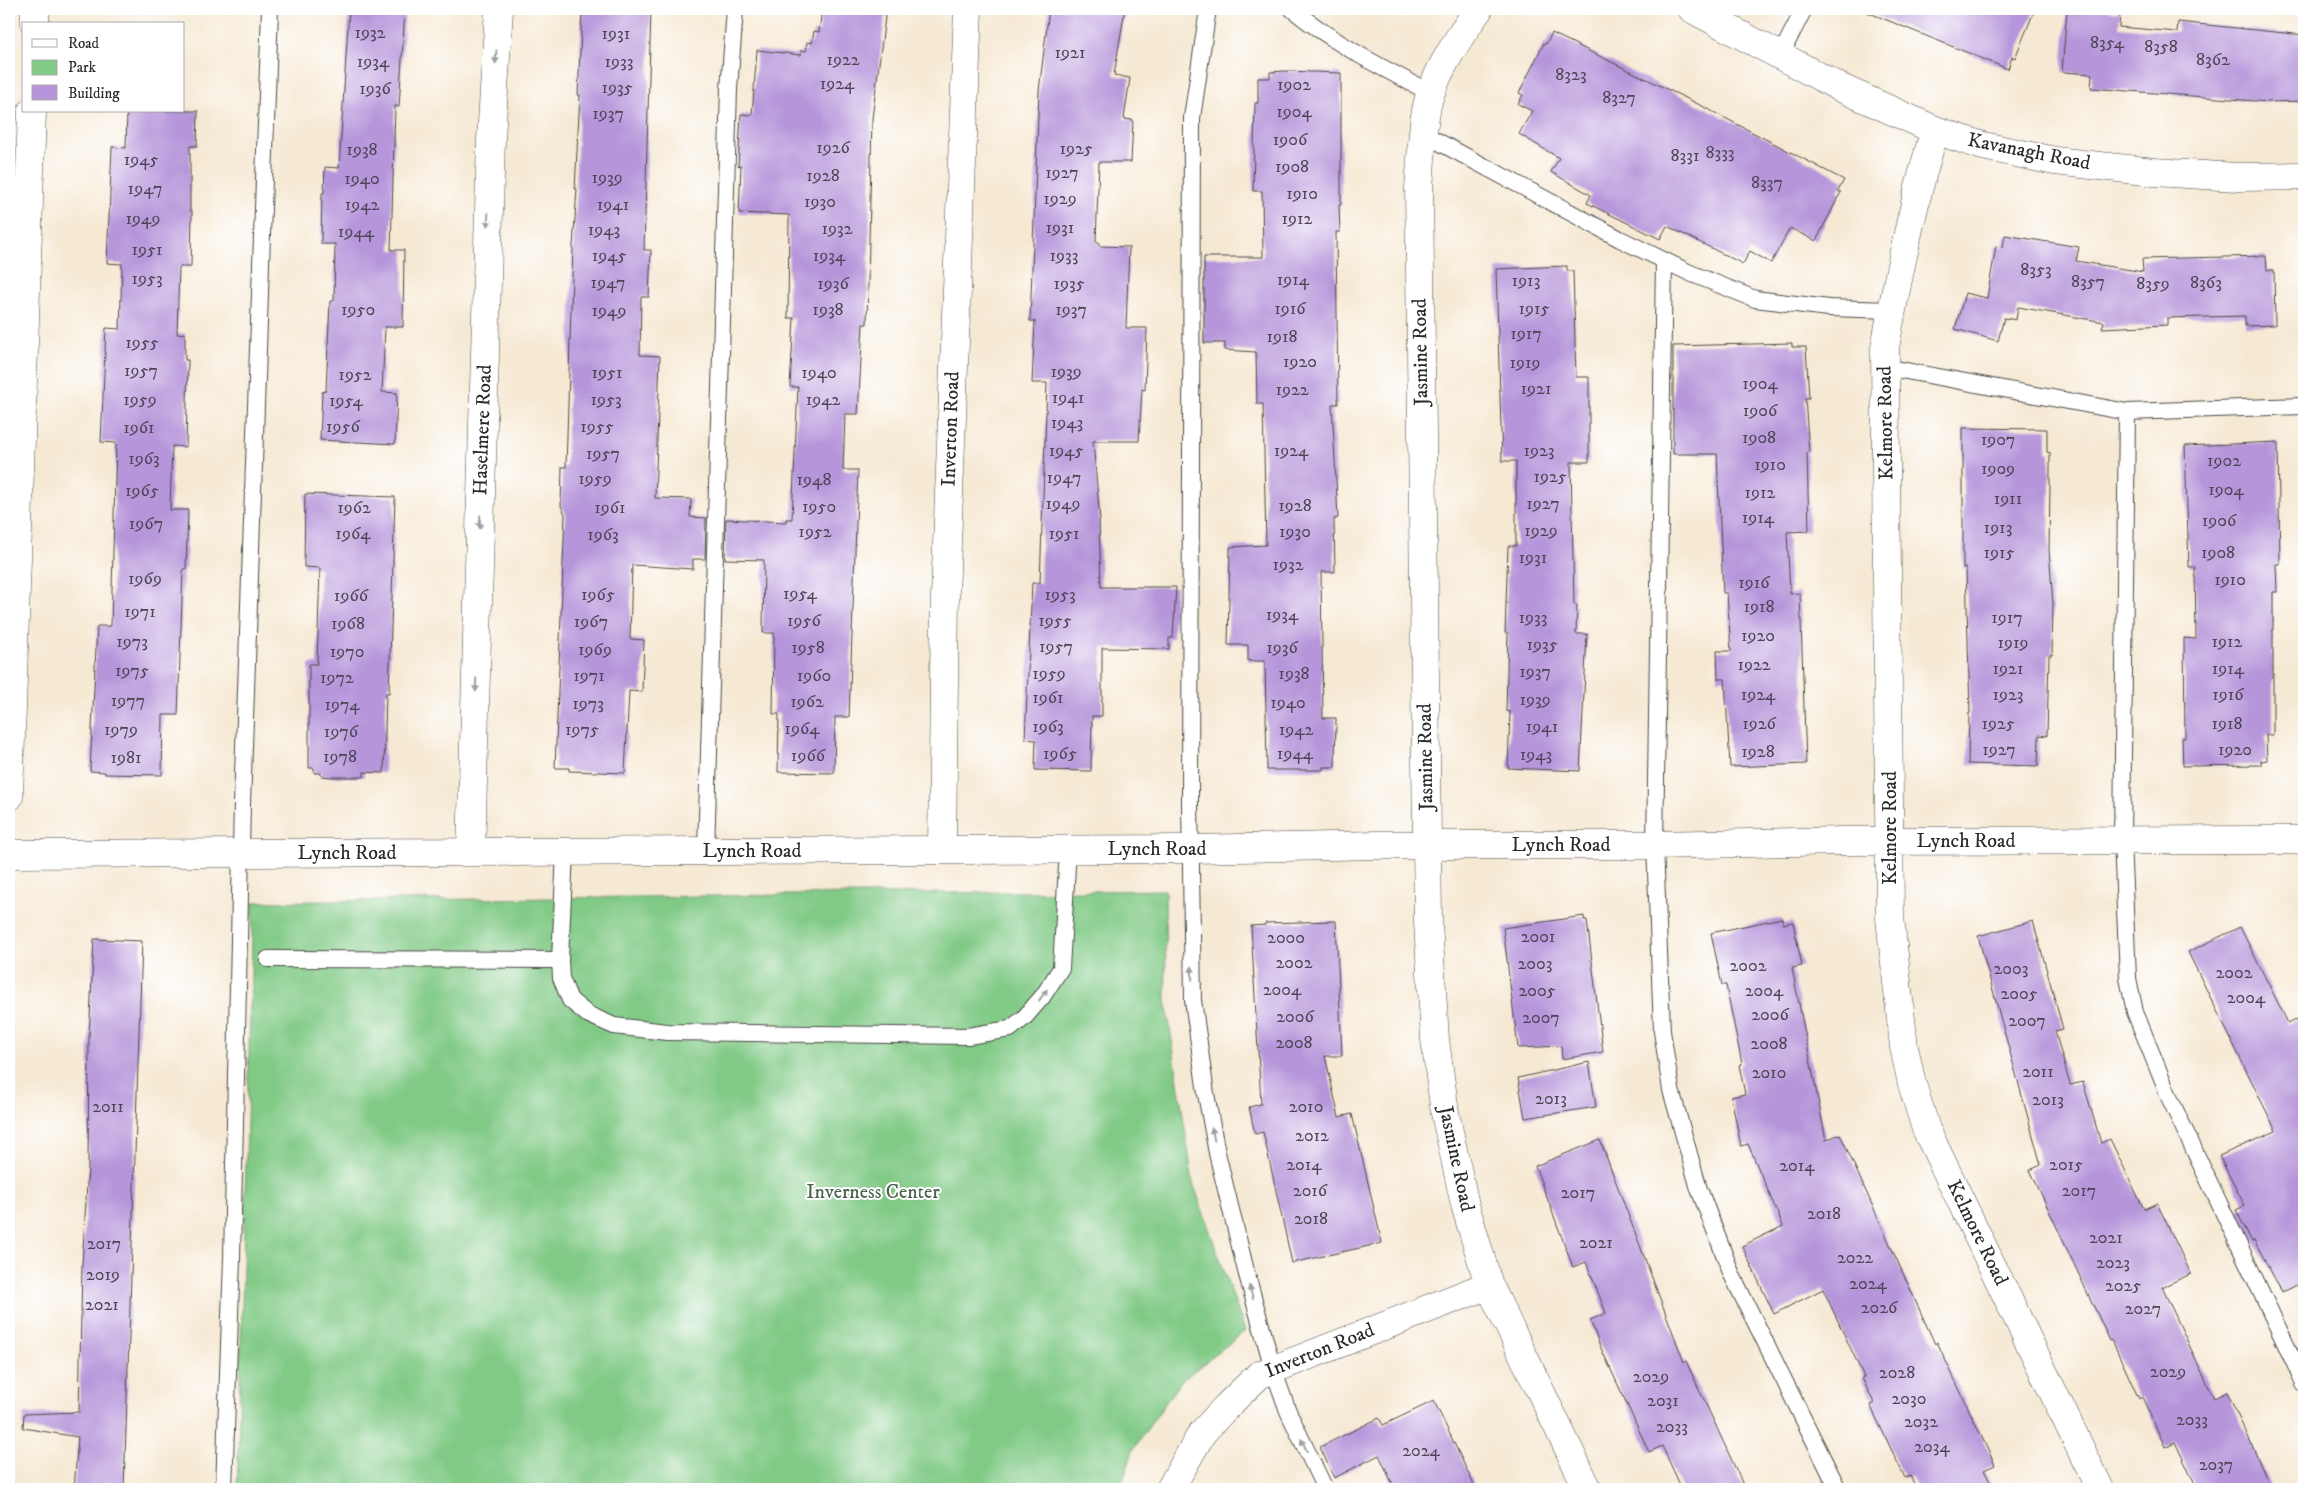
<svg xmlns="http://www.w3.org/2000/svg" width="2313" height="1498" font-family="'IM FELL DW Pica',serif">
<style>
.green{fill:#81ca86;stroke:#567a58}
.building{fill:#b695da}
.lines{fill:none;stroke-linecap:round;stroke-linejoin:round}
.service-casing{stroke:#494844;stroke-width:18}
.minor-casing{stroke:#494844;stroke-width:29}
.service{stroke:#fff;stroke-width:16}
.minor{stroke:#fff;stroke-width:28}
.oneway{fill:#a0a0a0}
.labels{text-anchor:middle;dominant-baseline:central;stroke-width:4;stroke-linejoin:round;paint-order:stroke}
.number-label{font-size:18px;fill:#4e4657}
.street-label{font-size:20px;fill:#2b2b2b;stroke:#fff}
.park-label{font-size:20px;fill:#49634b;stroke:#fff}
</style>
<rect width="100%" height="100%" fill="#fff"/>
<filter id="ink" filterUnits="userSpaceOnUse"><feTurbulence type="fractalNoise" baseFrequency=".02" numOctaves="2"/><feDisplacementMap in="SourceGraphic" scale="10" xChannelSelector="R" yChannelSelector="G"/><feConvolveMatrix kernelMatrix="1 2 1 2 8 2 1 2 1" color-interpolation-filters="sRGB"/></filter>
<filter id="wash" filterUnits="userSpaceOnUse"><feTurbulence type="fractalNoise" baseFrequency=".0096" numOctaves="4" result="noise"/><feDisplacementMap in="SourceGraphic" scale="20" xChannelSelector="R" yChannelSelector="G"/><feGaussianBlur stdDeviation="1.12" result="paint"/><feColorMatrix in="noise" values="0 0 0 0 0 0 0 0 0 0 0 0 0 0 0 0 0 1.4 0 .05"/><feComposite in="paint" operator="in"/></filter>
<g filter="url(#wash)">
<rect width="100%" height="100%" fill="#f6e9d4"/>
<path class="green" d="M1165,890L1166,1000L1193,1183L1245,1331L1181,1381L1134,1448L1120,1489H237L253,902Z"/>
<g id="blocks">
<path class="building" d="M349,9H405L399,107L395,106L391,250H404L403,327H385L382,392L397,393L395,444L320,440L322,392L326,391L330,301H334L335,244H321L322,193H324L325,167L339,168Z
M582,9H651L644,250H651L649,297H641L640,355L660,356L655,498L691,499L690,517L706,518L705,559H693V569L632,565L630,639L644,640L642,692L629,691L625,773L569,771V768H555L565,514L561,506L562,467H566L573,246L577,189H575L580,95H578Z
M822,9H886L872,119L867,324H863L858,414H845L843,470H858L849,717H835L834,773L778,772L779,714H773L774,633H763L764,560L725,559L726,519L786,522V519H792L798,387H790L794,318H788L789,215L739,213L741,165L738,166L741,114L752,115L757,50L801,55V50L806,51L807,42L812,43L814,31L819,32Z
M1049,9H1125L1114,75L1130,78L1124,119L1133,120L1131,162H1099L1096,242H1099V246L1129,247L1126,328H1147L1145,390L1142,389L1139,441H1093L1100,520H1099L1101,587H1176L1173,638H1169V649L1102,648V716H1092L1091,771L1035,770L1036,740L1025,739L1032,583H1040L1047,383H1032L1035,321H1030L1039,91Z
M2035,9L2015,58L2012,57L2008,69L1862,10Z
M2067,9H2095L2120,12L2119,27L2177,32L2178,22L2304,35V101L2268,102L2091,88L2092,74L2062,72Z
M1552,33L1702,106L1844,180L1838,191L1841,192L1816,241L1790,228L1771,263L1750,251L1743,264L1667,226L1660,239L1587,203L1591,195L1551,172L1559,158L1519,134L1532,111L1518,104L1523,95L1519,93L1544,43L1546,44Z
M1285,71L1341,73V205H1339L1340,232H1336L1338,404H1332L1338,518L1334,519L1335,572H1321L1323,718H1336L1335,767H1323V770H1267L1265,661H1248V645H1228L1230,547L1266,545L1263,404H1257L1256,352L1225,350V343H1204V257H1263L1262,191H1253L1255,103H1258V78H1270V72Z
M127,111H198L197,146H190V211H192L191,267H179L177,334L185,333V360H188L186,447L172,446L170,510H188L186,569H183L178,715H163L162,775L105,774V772L90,771L97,626H111L116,443L101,442L106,328L120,329L122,264L107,263L112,147L126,148Z
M2005,235L2079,247L2076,261L2143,272L2142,259L2266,256L2267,270H2274L2275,325L2245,326V316L2167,318V325L2102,328L2104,322L2018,307L2016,320L2004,318L1998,341L1955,329L1965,293L1987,298L1996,246L2003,247Z
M1567,266V271H1573L1576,377H1589V462H1571L1574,605H1577L1576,634H1587L1580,771L1508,768L1510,712L1506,711L1508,633H1505L1508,546H1516V461H1502L1496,269Z
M1792,343V347H1806L1809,398H1805L1809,452H1807L1809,531L1787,532L1790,594L1800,593L1806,764L1730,767L1725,679H1718L1717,651H1731L1727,593H1723L1717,454H1673V346Z
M1963,428L2047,429V452L2050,453V485L2049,549L2053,605L2052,655H2049L2047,736L2039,735L2038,766L1968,764L1969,713H1970L1966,568H1963Z
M2278,442L2280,564H2276L2277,592H2273V735H2266L2267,760L2261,761V765L2183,766L2182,738H2185L2184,638L2196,639L2195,567H2189L2185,446Z
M305,494L395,497L389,693H386L384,773L364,772V777H332L321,776V773H314V768H309V664H317L320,568L304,567Z
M1584,916V920H1587L1603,1052L1562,1059L1561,1046L1518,1048L1503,928Z
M1782,918L1783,924L1793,922L1802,966L1792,968L1826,1140L1840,1134L1935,1344L1937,1342L1995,1465L1984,1470L1994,1489H1917L1910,1476L1905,1478L1870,1405L1874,1403L1862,1378L1864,1377L1823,1289L1774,1314L1742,1246L1783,1226L1748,1144L1741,1146L1731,1097L1745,1094L1739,1065L1742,1064L1726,985H1722L1711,933Z
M1336,921L1342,1056H1325L1339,1117L1352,1114L1382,1243L1292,1263L1263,1132L1255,1134L1249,1107L1261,1104L1251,926L1265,925V923Z
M2033,921L2063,1029L2055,1031L2070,1085L2083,1082L2101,1143L2110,1139L2144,1209L2157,1203L2191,1274L2162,1287L2214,1398L2227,1392L2272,1489H2197L2175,1442L2165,1447L2142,1397L2139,1399L2112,1340L2110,1341L2030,1170L2041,1165L1978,936Z
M2240,927L2288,1023L2296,1019L2304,1036V1281L2282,1292L2254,1240L2252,1242L2236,1210L2245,1206L2219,1156L2276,1131L2188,952Z
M94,939L142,941L124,1489H74L78,1437L23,1428L24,1414L79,1412L82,1265L88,1168L89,1037Z
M1589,1062L1596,1107L1525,1118L1518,1078Z
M1600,1140L1684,1362L1686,1361L1745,1489H1682L1662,1446L1649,1452L1600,1346L1590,1320L1606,1313L1586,1262L1573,1267L1535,1166Z
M1434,1401L1476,1489H1395L1379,1455L1334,1478L1320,1447L1379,1418L1383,1425Z"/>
</g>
</g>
<g filter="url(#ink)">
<use href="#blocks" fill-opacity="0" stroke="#494844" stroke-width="1"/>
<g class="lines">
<g class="service-casing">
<path id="service" d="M1208,9L1192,118L1190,802L1193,1000L1206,1094L1217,1153L1246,1271L1273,1369L1288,1411L1325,1489
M1292,9C1335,44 1382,68 1431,93
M1780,56L1804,9
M1424,134L1620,239L1690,273L1755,299L1829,308L1891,310
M1664,260L1655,845L1662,1031L1671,1090L1699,1189L1732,1275L1838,1489
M1885,367L2127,412L2304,406
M2127,412L2122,840L2128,978L2135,1012L2170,1099L2304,1383
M706,851L729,89L735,9
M565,852L560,960L561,978L570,1000L587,1014L614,1026L667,1032L968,1036L1010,1029L1024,1018L1043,996L1061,968L1068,849
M268,959L560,960
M224,1489L232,1258L242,804L270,9"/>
</g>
<g class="minor-casing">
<path id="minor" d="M1479,9C1461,34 1442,62 1431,92C1421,119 1422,158 1419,187L1428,922L1435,1040L1445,1113L1465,1205L1489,1285L1588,1489
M1692,9L1839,87L1935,130L1983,146L2055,161L2154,172L2237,177L2304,176
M35,24V9
M1935,130C1913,202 1898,275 1885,348L1890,918L1904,1047L1912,1084L1926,1129L2100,1489
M9,797L32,111
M942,850L945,596L968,9
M471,852L491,139L499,9
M9,854L1191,849L1377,845H1655L1842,841L2304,840
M1170,1489L1202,1433L1227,1406L1259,1375L1489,1285"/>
</g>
<use href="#service" class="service"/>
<use href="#minor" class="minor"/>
</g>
<defs><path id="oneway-solid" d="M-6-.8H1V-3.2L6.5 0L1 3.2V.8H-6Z" transform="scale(1.25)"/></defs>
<g class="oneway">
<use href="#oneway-solid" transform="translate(496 57) rotate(94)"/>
<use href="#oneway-solid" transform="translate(488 220) rotate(92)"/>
<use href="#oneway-solid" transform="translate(480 522) rotate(92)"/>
<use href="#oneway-solid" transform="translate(476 685) rotate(92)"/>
<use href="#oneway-solid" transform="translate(1192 973) rotate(-91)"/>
<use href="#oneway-solid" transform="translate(1043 995) rotate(-54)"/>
<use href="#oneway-solid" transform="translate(1213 1134) rotate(-101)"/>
<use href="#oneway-solid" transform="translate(1251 1292) rotate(-105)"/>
<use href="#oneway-solid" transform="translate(1304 1445) rotate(-116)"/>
</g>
</g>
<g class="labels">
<g class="number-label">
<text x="370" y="33">1932</text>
<text x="616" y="34">1931</text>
<text x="2107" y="43">8354</text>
<text x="2161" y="47">8358</text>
<text x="1070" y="53">1921</text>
<text x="843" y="60">1922</text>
<text x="2213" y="60">8362</text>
<text x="373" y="62">1934</text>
<text x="619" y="62">1933</text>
<text x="1571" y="75">8323</text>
<text x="837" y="84">1924</text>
<text x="1294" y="85">1902</text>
<text x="617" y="88">1935</text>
<text x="375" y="89">1936</text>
<text x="1619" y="98">8327</text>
<text x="1294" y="112">1904</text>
<text x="608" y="114">1937</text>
<text x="1290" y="140">1906</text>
<text x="833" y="148">1926</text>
<text x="1076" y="149">1925</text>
<text x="362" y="150">1938</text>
<text x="1720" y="153">8333</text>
<text x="1685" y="156">8331</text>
<text x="141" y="160">1945</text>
<text x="1292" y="167">1908</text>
<text x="1062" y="173">1927</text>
<text x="823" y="176">1928</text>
<text x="607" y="178">1939</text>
<text x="362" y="179">1940</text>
<text x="1767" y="183">8337</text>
<text x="145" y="189">1947</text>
<text x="1302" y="194">1910</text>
<text x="1060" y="199">1929</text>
<text x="820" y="202">1930</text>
<text x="362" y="205">1942</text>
<text x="613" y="205">1941</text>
<text x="143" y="219">1949</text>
<text x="1297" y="219">1912</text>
<text x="1060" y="228">1931</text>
<text x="837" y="229">1932</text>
<text x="604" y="230">1943</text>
<text x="356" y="232">1944</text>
<text x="147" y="250">1951</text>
<text x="609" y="256">1945</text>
<text x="829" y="256">1934</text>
<text x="1064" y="256">1933</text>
<text x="2036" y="270">8353</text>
<text x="147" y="279">1953</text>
<text x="1293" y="280">1914</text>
<text x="1526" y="281">1913</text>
<text x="2088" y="282">8357</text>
<text x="608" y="283">1947</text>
<text x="2206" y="283">8363</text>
<text x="833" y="284">1936</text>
<text x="1069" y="284">1935</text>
<text x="2153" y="284">8359</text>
<text x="1290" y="309">1916</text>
<text x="1534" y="309">1915</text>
<text x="358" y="310">1950</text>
<text x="828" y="310">1938</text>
<text x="1071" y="310">1937</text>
<text x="609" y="311">1949</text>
<text x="1526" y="334">1917</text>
<text x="1282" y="337">1918</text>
<text x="142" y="343">1955</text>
<text x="1300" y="362">1920</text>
<text x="1525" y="363">1919</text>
<text x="141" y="371">1957</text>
<text x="1066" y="372">1939</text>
<text x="607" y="373">1951</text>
<text x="819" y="373">1940</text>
<text x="355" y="375">1952</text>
<text x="1760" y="384">1904</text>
<text x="1536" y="389">1921</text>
<text x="1292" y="390">1922</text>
<text x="1068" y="398">1941</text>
<text x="140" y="400">1959</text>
<text x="606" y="400">1953</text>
<text x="823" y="400">1942</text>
<text x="346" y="401">1954</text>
<text x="1760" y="411">1906</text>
<text x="1067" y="423">1943</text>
<text x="343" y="427">1956</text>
<text x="597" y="427">1955</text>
<text x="139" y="428">1961</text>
<text x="1759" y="438">1908</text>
<text x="1998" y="440">1907</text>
<text x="1066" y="451">1945</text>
<text x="1291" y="451">1924</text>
<text x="1539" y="451">1923</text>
<text x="603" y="454">1957</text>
<text x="144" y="459">1963</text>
<text x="2224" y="461">1902</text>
<text x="1770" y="465">1910</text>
<text x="1998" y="469">1909</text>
<text x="1550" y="477">1925</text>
<text x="1064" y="478">1947</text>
<text x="595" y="479">1959</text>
<text x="814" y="480">1948</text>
<text x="2226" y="490">1904</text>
<text x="142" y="491">1965</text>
<text x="1760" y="493">1912</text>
<text x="2008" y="499">1911</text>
<text x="1063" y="504">1949</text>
<text x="1543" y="504">1927</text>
<text x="1295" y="506">1928</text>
<text x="819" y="507">1950</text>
<text x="354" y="508">1962</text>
<text x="610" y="508">1961</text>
<text x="1758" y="518">1914</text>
<text x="2219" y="521">1906</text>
<text x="146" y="524">1967</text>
<text x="1998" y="528">1913</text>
<text x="1541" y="531">1929</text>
<text x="815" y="532">1952</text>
<text x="1295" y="532">1930</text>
<text x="353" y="534">1964</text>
<text x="1064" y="534">1951</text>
<text x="603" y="535">1963</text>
<text x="1999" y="553">1915</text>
<text x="2218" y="553">1908</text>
<text x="1533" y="558">1931</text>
<text x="1288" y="565">1932</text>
<text x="145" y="579">1969</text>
<text x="2230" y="580">1910</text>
<text x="1754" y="583">1916</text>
<text x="800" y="594">1954</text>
<text x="598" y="595">1965</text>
<text x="1060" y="595">1953</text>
<text x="351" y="596">1966</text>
<text x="1759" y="607">1918</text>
<text x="140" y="612">1971</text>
<text x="1282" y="615">1934</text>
<text x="1533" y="618">1933</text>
<text x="2007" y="618">1917</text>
<text x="804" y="621">1956</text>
<text x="1055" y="621">1955</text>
<text x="591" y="622">1967</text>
<text x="348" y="624">1968</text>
<text x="1758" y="636">1920</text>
<text x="132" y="642">1973</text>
<text x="2227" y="642">1912</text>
<text x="2013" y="643">1919</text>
<text x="1542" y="645">1935</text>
<text x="1056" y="647">1957</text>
<text x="808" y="648">1958</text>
<text x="1282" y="648">1936</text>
<text x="595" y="650">1969</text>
<text x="347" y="652">1970</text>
<text x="1754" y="665">1922</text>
<text x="2008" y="669">1921</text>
<text x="2228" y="669">1914</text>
<text x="132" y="671">1975</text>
<text x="1535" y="672">1937</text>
<text x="1049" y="674">1959</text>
<text x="1294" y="674">1938</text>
<text x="589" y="676">1971</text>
<text x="814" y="676">1960</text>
<text x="337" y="678">1972</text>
<text x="1758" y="695">1924</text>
<text x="2008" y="695">1923</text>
<text x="2228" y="695">1916</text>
<text x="1048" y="698">1961</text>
<text x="1535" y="700">1939</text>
<text x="128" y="701">1977</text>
<text x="807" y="702">1962</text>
<text x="1288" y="703">1940</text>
<text x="588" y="704">1973</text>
<text x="342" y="705">1974</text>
<text x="1759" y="724">1926</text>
<text x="1998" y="724">1925</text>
<text x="2227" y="724">1918</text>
<text x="1048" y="727">1963</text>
<text x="1542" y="727">1941</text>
<text x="802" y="729">1964</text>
<text x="121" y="730">1979</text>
<text x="582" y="730">1975</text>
<text x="1296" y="730">1942</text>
<text x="341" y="732">1976</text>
<text x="1999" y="750">1927</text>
<text x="2235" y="750">1920</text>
<text x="1758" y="752">1928</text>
<text x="1060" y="754">1965</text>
<text x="1295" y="754">1944</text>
<text x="1536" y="755">1943</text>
<text x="808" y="756">1966</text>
<text x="340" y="757">1978</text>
<text x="126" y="758">1981</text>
<text x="1538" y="937">2001</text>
<text x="1286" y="938">2000</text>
<text x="1294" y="963">2002</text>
<text x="1535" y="964">2003</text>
<text x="1748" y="966">2002</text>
<text x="2011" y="969">2003</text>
<text x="2234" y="973">2002</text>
<text x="1282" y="990">2004</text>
<text x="1537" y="991">2005</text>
<text x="1764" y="991">2004</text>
<text x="2019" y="994">2005</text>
<text x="2246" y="998">2004</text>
<text x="1770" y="1015">2006</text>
<text x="1295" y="1017">2006</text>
<text x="1541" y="1018">2007</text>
<text x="2027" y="1021">2007</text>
<text x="1294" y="1043">2008</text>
<text x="1769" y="1044">2008</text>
<text x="2038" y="1072">2011</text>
<text x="1769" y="1073">2010</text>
<text x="1551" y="1099">2013</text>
<text x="2048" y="1100">2013</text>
<text x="108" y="1107">2011</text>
<text x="1306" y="1107">2010</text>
<text x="1312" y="1136">2012</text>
<text x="1304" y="1165">2014</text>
<text x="2066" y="1165">2015</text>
<text x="1797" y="1166">2014</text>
<text x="1310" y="1191">2016</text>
<text x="2079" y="1191">2017</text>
<text x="1578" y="1193">2017</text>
<text x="1824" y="1214">2018</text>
<text x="1311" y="1219">2018</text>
<text x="2106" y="1238">2021</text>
<text x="1596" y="1243">2021</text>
<text x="104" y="1244">2017</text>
<text x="1855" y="1258">2022</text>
<text x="2113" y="1263">2023</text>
<text x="103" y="1275">2019</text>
<text x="1868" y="1284">2024</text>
<text x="2123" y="1286">2025</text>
<text x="102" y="1305">2021</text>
<text x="1879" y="1308">2026</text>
<text x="2143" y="1309">2027</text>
<text x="2168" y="1372">2029</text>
<text x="1897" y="1373">2028</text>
<text x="1651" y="1377">2029</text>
<text x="1909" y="1399">2030</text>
<text x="1663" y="1401">2031</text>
<text x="2192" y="1420">2033</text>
<text x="1921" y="1422">2032</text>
<text x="1672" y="1427">2033</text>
<text x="1932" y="1447">2034</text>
<text x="1421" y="1451">2024</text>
<text x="2216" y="1465">2037</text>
</g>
<g class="street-label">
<text transform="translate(2029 152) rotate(11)">Kavanagh Road</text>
<text transform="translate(1421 352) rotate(-91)">Jasmine Road</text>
<text transform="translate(1886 423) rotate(-91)">Kelmore Road</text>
<text transform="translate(951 429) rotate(-88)">Inverton Road</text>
<text transform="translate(483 430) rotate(-88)">Haselmere Road</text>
<text transform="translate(1426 757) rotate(-91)">Jasmine Road</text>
<text transform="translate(1890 828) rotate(-90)">Kelmore Road</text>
<text x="1966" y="841">Lynch Road</text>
<text x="1561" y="845">Lynch Road</text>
<text x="1157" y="849">Lynch Road</text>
<text x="752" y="851">Lynch Road</text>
<text x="347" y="853">Lynch Road</text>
<text transform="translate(1456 1159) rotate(78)">Jasmine Road</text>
<text transform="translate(1977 1233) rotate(64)">Kelmore Road</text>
<text transform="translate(1320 1351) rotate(-22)">Inverton Road</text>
</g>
<g class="park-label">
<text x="873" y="1192">Inverness Center</text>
</g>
</g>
<rect width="2313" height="1498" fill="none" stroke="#fff" stroke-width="30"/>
<rect x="22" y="22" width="162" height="90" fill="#ffffff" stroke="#aaaaaa"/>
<rect x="32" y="39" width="25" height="8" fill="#ffffff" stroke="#aaaaaa"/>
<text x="68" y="48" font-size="15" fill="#2b2b2b">Road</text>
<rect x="32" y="60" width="25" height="15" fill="#81ca86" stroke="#aaaaaa"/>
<text x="68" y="72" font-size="15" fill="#2b2b2b">Park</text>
<rect x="32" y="85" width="25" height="15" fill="#b695da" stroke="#aaaaaa"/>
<text x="68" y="98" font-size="15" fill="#2b2b2b">Building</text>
</svg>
